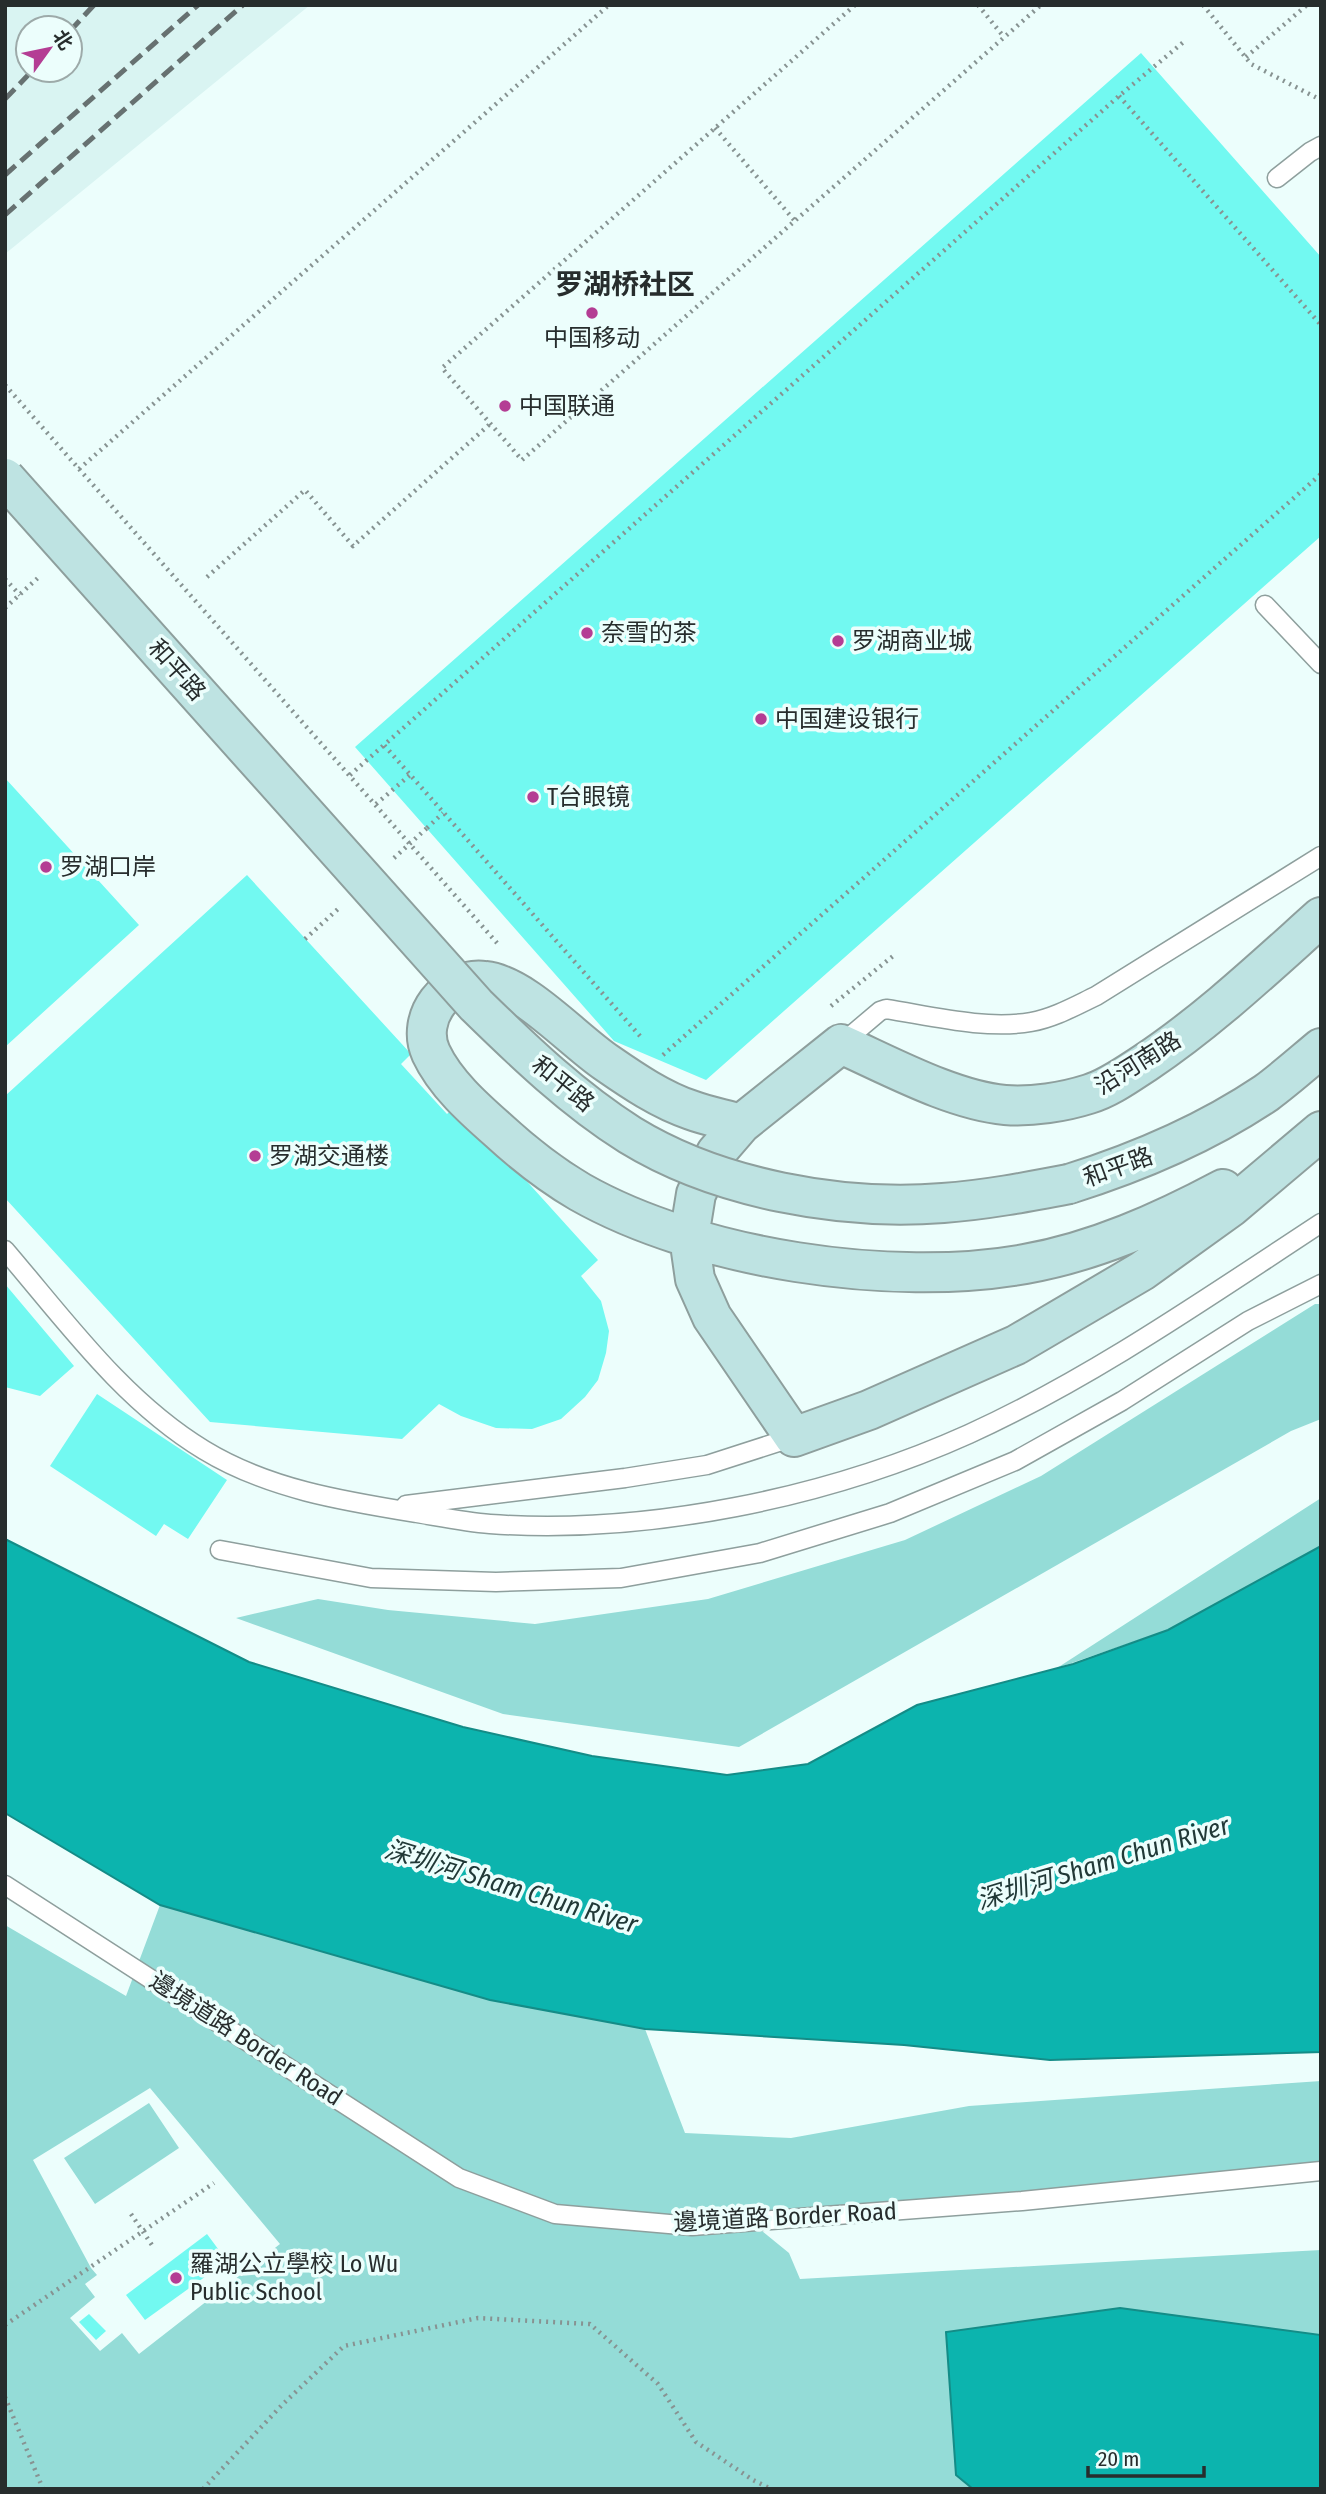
<svg xmlns="http://www.w3.org/2000/svg" width="1326" height="2494" font-family="'Fira Sans Condensed','Noto Sans SC',sans-serif">
<style>
.built{fill:#d9f4f2;fill-rule:evenodd}
.green{fill:#94dcd7;fill-rule:evenodd}
.water{fill:#0cb4ae;stroke:#148c87;stroke-width:2}
.building{fill:#72f9f1}
.lines{fill:none;stroke-linecap:round;stroke-linejoin:round}
.lane-casing{stroke:#8e9f9d;stroke-width:21}
.secondary-casing{stroke:#8e9f9d;stroke-width:42}
.path{stroke:#879392;stroke-width:4.5;stroke-dasharray:2 5;stroke-linecap:butt}
.lane{stroke:#fff;stroke-width:18}
.secondary{stroke:#bee3e2;stroke-width:38}
.rail{stroke:#677171;stroke-width:5;stroke-dasharray:14 7;stroke-linecap:butt}
.secondary-bridge-casing{stroke:#8e9f9d;stroke-width:42;stroke-linecap:butt}
.path-bridge{stroke:#879392;stroke-width:4.5;stroke-dasharray:2 5;stroke-linecap:butt}
.secondary-bridge{stroke:#bee3e2;stroke-width:38}
.poi-dot{fill:#b43d94;stroke:#ecfefc;stroke-width:2.5}
.labels{text-anchor:middle;dominant-baseline:central;stroke-width:7;stroke-linejoin:round;paint-order:stroke}
.poi-label{font-size:24px;fill:#272d2d;stroke:#ecfefc;text-anchor:start}
.street-label{font-size:24px;fill:#272d2d;stroke:#ecfefc}
.water-label{font-size:26px;font-style:italic;fill:#213937;stroke:#ecfefc}
.quarter-label{font-size:28px;font-weight:bold;fill:#272d2d;stroke:#ecfefc}
</style>
<rect width="100%" height="100%" fill="#ecfefc"/>
<path class="built" d="M5,5H310L5,254ZM28,28H70V70H28Z"/>
<path class="green" d="M1315,1304H1321V1419L1291,1431L739,1747L503,1714L236,1618L318,1599L388,1610L535,1624L708,1599L905,1540L1041,1476Z
M1321,1498V1546L1168,1630L1057,1668Z
M160,1905L489,2000L645,2029L685,2133L791,2138L969,2106L1321,2081V2169L751,2222L789,2253L800,2279L1321,2250V2489H5V1925L126,1996ZM150,2088L280,2244L139,2354L122,2333L100,2351L70,2318L95,2297L85,2284L97,2275L91,2268L33,2160Z
M149,2103L179,2148L95,2204L64,2158Z"/>
<path class="water" d="M5,1539L249,1662L463,1727L592,1756L727,1775L808,1764L917,1705L1073,1664L1168,1630L1321,1546V2052L1050,2060L904,2045L645,2029L490,2000L160,1905L5,1813Z
M1120,2308L1321,2335V2489H973L956,2475L946,2332Z"/>
<path class="building" d="M1141,53L1321,257V536L706,1080L614,1041L355,747Z
M5,778L139,925L5,1047Z
M247,875L411,1054L401,1064L447,1114L457,1104L598,1260L581,1276L601,1301L609,1331L606,1353L598,1380L585,1397L561,1419L532,1429L496,1428L461,1416L439,1404L402,1439L210,1422L5,1198V1096Z
M5,1284L74,1366L40,1396L5,1387Z
M97,1394L227,1480L188,1539L164,1524L156,1536L50,1466Z
M207,2234L227,2261L145,2320L126,2295Z
M89,2314L106,2331L96,2340L79,2322Z"/>
<g class="lines">
<g class="lane-casing">
<path id="lane" d="M1277,178L1310,152L1321,146
M1265,605L1321,664
M841,1044L880,1011L886,1009C931,1016 986,1030 1031,1022C1054,1018 1075,1006 1096,996L1321,856
M5,1250C65,1320 123,1401 204,1450C268,1489 343,1501 417,1513C441,1517 466,1522 490,1524C647,1535 827,1498 969,1434C1092,1378 1208,1297 1321,1223
M406,1505L625,1478L707,1465L794,1437
M220,1550L371,1578L496,1582L621,1578L760,1553L890,1513L1015,1461L1122,1401L1248,1321L1321,1284
M5,1885L459,2178L555,2214L692,2226L1022,2201L1321,2171"/>
</g>
<g class="secondary-casing">
<path id="secondary" d="M1321,917C1264,968 1208,1021 1145,1063C1128,1074 1109,1088 1089,1094C1064,1102 1032,1107 1005,1105C952,1100 890,1066 841,1044L741,1124L716,1153L696,1194L689,1237L695,1279L712,1317L794,1437L869,1410L1016,1345L1142,1271L1231,1207L1321,1131
M741,1124C724,1119 707,1116 691,1110C661,1100 633,1081 607,1063C574,1041 524,985 485,981C447,976 415,1018 431,1053C445,1083 473,1108 498,1130C523,1153 551,1175 580,1192C698,1259 892,1288 1025,1264C1094,1252 1161,1222 1223,1189
M1069,1184C1139,1162 1205,1134 1266,1093C1285,1079 1303,1063 1321,1048"/>
</g>
<path class="path" d="M855,5L442,368L522,460L1041,5
M978,5L1004,37
M1203,5L1251,64L1321,100
M1246,57L1307,5
M1119,96L1321,325
M715,128L795,221
M5,385L497,943
M79,469L609,5
M207,577L305,490L353,546L490,424
M5,579L20,595
M5,608L40,576
M350,775L384,745
M376,804L410,775
M427,828L443,813
M831,1006L893,956
M640,1036L384,745L1119,96L1186,40
M663,1055L1321,474
M131,2214L154,2248
M5,2325L214,2183
M5,2397L43,2489
M203,2489L282,2405L344,2346L478,2318L590,2324L658,2384L696,2442L753,2480L771,2489"/>
<use href="#lane" class="lane"/>
<use href="#secondary" class="secondary"/>
<path class="rail" d="M70,31L94,5
M5,99L33,70
M5,175L198,5
M5,215L243,5"/>
<g class="secondary-bridge-casing">
<path id="secondary-bridge" d="M5,478L476,1005C524,1052 573,1099 630,1135C718,1189 841,1211 943,1203C985,1200 1027,1192 1069,1184"/>
</g>
<path class="path-bridge" d="M394,858L427,828
M305,939L338,909"/>
<use href="#secondary-bridge" class="secondary-bridge"/>
</g>
<g class="poi-dot">
<circle cx="592" cy="313" r="7"/>
<circle cx="505" cy="406" r="7"/>
<circle cx="587" cy="633" r="7"/>
<circle cx="838" cy="641" r="7"/>
<circle cx="761" cy="719" r="7"/>
<circle cx="533" cy="797" r="7"/>
<circle cx="46" cy="867" r="7"/>
<circle cx="255" cy="1156" r="7"/>
<circle cx="176" cy="2278" r="7"/>
</g>
<g class="labels">
<g class="poi-label">
<text x="592" y="338" text-anchor="middle">中国移动</text>
<text x="519" y="406">中国联通</text>
<text x="601" y="633">奈雪的茶</text>
<text x="852" y="641">罗湖商业城</text>
<text x="775" y="719">中国建设银行</text>
<text x="547" y="797">T台眼镜</text>
<text x="60" y="867">罗湖口岸</text>
<text x="269" y="1156">罗湖交通楼</text>
<text x="190" y="2264">羅湖公立學校 Lo Wu<tspan x="190" dy="28">Public School</tspan></text>
</g>
<g class="street-label">
<text transform="translate(177 670) rotate(48)">和平路</text>
<text transform="translate(1138 1063) rotate(-32)">沿河南路</text>
<text transform="translate(563 1084) rotate(39)">和平路</text>
<text transform="translate(1118 1167) rotate(-20)">和平路</text>
<text transform="translate(246 2039) rotate(33)">邊境道路 Border Road</text>
<text transform="translate(785 2217) rotate(-3)">邊境道路 Border Road</text>
</g>
<g class="water-label">
<text transform="translate(1103 1863) rotate(-17)">深圳河 Sham Chun River</text>
<text transform="translate(511 1887) rotate(17)">深圳河 Sham Chun River</text>
</g>
<g class="quarter-label">
<text x="625" y="284">罗湖桥社区</text>
</g>
</g>
<rect width="1326" height="2494" fill="none" stroke="#272d2d" stroke-width="14"/>
<g transform="translate(49 49) rotate(57)"><circle r="33" fill="#ecfefc" stroke="#9daaa9" stroke-width="2"/>
<path d="M0-5L12 26L0 18L-12 26Z" fill="#b43d94"/>
<text y="-10" font-size="19" font-weight="bold" text-anchor="middle" fill="#272d2d">北</text>
</g>
<path d="M1088 2466v10h116v-10" fill="none" stroke="#272d2d" stroke-width="3.5"/>
<text x="1098" y="2466" font-size="21" fill="#272d2d" stroke="#ecfefc" stroke-width="5" paint-order="stroke">20 m</text>
</svg>
